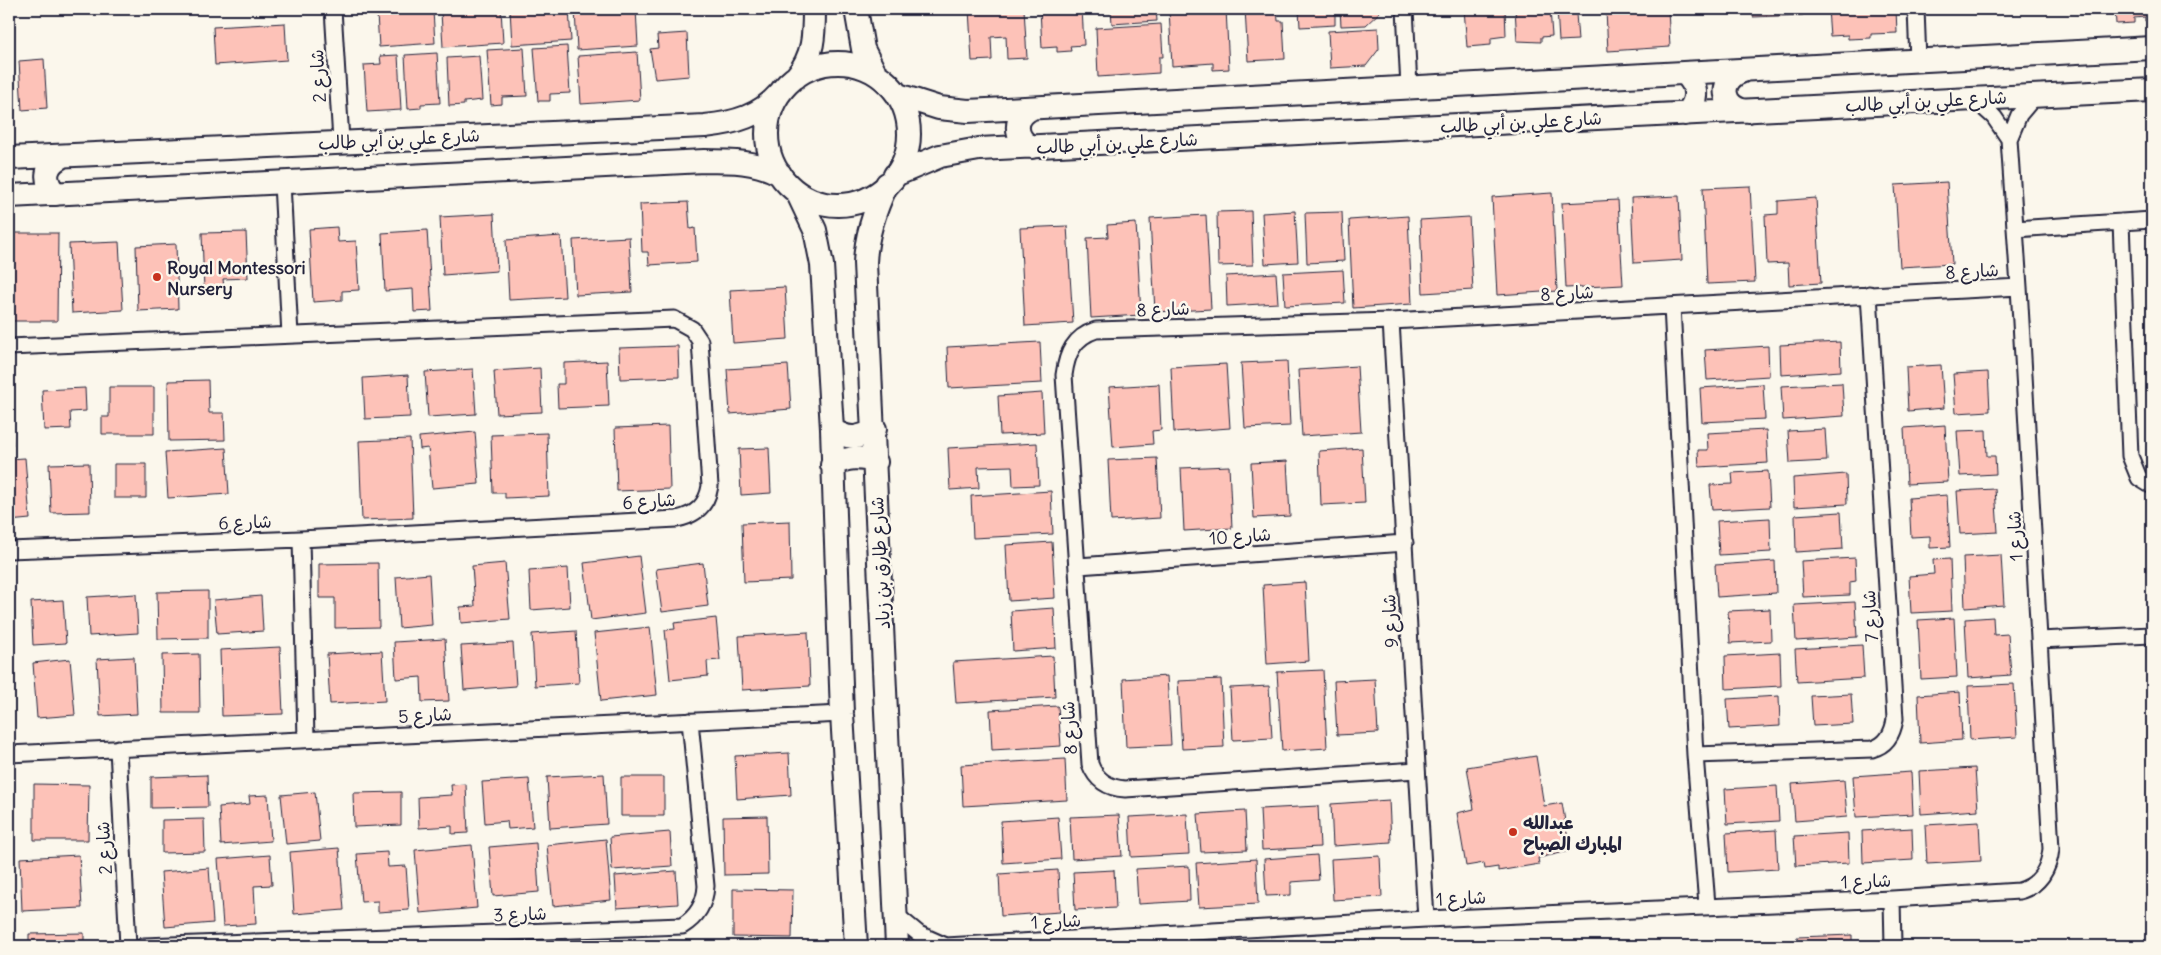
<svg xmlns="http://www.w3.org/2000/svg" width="2161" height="955" font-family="Delius,'Playpen Sans Arabic',sans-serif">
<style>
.building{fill:#fdc2b8;stroke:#22223b}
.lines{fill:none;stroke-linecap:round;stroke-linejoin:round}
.street-casing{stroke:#22223b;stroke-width:19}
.secondary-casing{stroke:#22223b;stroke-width:26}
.street{stroke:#fbf7ec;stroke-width:15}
.secondary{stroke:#fbf7ec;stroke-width:22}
.poi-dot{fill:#c8321e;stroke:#fbf7ec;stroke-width:2}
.labels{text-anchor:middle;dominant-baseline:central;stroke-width:5;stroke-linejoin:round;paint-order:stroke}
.street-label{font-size:18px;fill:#22223b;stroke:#fbf7ec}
.poi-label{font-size:18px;font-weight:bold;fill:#22223b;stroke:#fbf7ec;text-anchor:start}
</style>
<rect width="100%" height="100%" fill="#fbf7ec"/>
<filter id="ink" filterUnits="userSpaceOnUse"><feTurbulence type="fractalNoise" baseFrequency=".02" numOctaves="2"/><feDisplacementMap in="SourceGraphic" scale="10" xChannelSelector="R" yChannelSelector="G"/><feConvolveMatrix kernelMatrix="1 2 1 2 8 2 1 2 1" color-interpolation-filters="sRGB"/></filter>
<g filter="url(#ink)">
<path class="building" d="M501,9L503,43L443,47L441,12Z
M510,9H569L571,41L512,45Z
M575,9H636L638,46L577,50Z
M969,9H1024L1027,58L1007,59L1006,36L991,37L992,60L972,61Z
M1040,9H1082L1084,45L1070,46L1071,51L1057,52V47L1042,48Z
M1111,9H1156L1157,21L1112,24Z
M1169,9H1226L1229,69L1213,70V63L1172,66Z
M1245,9H1277L1278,21H1283L1285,59L1248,61Z
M1299,9H1335V25L1300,27Z
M1340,9H1379L1380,12L1366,25L1341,26Z
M1464,9H1505L1506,36L1491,38V45L1467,47Z
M1515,9H1550L1552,36L1541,37V42L1517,41Z
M1557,9H1583V14H1576L1578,40L1559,41Z
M1646,9H1668L1670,47L1608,51L1606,11Z
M1753,9H1802L1803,15L1753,17Z
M1828,9H1896L1897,33L1871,34V38L1848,39V35L1830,36Z
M1977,9H1996V11L1977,12Z
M2115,9H2152V21H2145V17L2134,18V23L2116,24Z
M433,11L435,43L379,47L377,14Z
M285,23L287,60L215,65L213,27Z
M1161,24L1163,57H1159V73L1098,77L1096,28Z
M1378,28L1379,49L1366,66L1330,68L1328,31Z
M687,33L689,76L655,79L650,49L658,48L657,35Z
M567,46L570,93L550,94V101H538L534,48Z
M524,48L527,96L502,97V104L491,105L487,50Z
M637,52L640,100L581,104L578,56Z
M437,53L440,103L421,104V108L408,109L405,55Z
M398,55L401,110L367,112L364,65L381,64L380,56Z
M479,56L482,100L464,102V105L449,106L447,58Z
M44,59L47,108L22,110L19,61Z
M1947,182L1952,264L1900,267L1895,185Z
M1750,186L1755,282L1707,284L1703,188Z
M1552,193L1557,291L1497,295L1492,197Z
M1679,196L1682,260L1634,263L1631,198Z
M1816,198L1821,283L1789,285L1788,263L1767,264L1765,215L1778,214V201Z
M1618,200L1623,285L1566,288L1562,203Z
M688,202L690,229L695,228L697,262L649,265L648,252H642L640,204Z
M1251,211L1253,265L1218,266L1217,212Z
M1295,211L1298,262L1265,264L1262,213Z
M1342,212L1344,261L1307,263L1305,213Z
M494,214L497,271L443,275L440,217Z
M1206,215L1211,309L1155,312L1150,218Z
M1408,216L1412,304L1353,308L1349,220Z
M1469,217L1473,290L1423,293L1420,220Z
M1136,223L1141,315L1091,318L1087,238L1108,237L1107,225Z
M1067,226L1073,323L1025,326L1020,228Z
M337,227L338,242L356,241L359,290L342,291V300L313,302L309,229Z
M427,230L432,311L414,312L413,289L385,291L382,233Z
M246,232L248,278L223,279L224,289L204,290L202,233Z
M9,233H58L57,321H9Z
M561,236L565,297L509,300L506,240Z
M629,237L632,292L576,295L573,240Z
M119,242L123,310L72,313L69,244Z
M176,244L178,309L138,311L136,246Z
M1343,270L1345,303L1285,306L1283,273Z
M1276,273L1278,303L1227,306L1226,276Z
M785,287L788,339L733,343L730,290Z
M1040,342L1042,383L949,388L947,347Z
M1840,342L1841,371L1781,375L1780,345Z
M678,346L679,377L620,379L619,348Z
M1768,346L1769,376L1707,380L1705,350Z
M607,361L609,406L558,408L557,384H564V363Z
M1287,361L1290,426L1245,428L1241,363Z
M1226,364L1230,428L1174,432L1171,367Z
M788,365L791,409L730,414L727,369Z
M1941,365L1944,408L1908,411L1906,367Z
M1357,366L1361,432L1302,436L1298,370Z
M540,368L542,412L497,414L494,371Z
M473,369L476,414L428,417L425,372Z
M1988,372L1990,411L1956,413L1953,374Z
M9,375L12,445H9Z
M408,375L410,417L365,419L363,378Z
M208,380L209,413H224L225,440L169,441L168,381Z
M1842,383L1844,416L1783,420L1781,386Z
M1159,384L1161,430L1152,431L1153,444L1113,447L1109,387Z
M1763,384L1765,419L1702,422L1700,388Z
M109,387H154V434H102V417H109Z
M85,388L86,411L70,412L71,429L44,430L42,390Z
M1042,393L1044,433L1000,435L998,396Z
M1945,425L1948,482L1907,484L1904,428Z
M668,426L670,489L617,491L615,428Z
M1825,429L1827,461L1790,463L1788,431Z
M1766,430L1768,463L1699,467L1698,450H1708L1707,433Z
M1986,430L1987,456H1995L1996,474L1960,476L1957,431Z
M475,432L479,484L432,488L428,448L420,449L419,437Z
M547,433L549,496L505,498V493H493L491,435Z
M410,439L413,518L362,520L359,441Z
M1037,443L1039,485L1013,486L1012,466L978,467L979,488L950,490L948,448Z
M226,448L229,494L168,498L165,452Z
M769,448L771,493L741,495L739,449Z
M1362,448L1365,503L1321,505L1319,451Z
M25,458L30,519L9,521V459Z
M1157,458L1160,518L1111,521L1108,460Z
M1287,461L1290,516L1254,518L1251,463Z
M89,463L90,512L51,513L49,464Z
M114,464H146V498H114Z
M1229,466L1232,528L1184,531L1181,468Z
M1768,471L1770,507L1712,510L1710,485L1733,484L1732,473Z
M1846,474L1847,504L1794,507L1793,478Z
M1995,489L1998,532L1960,534L1957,491Z
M1051,491L1053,534L973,538L971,496Z
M1947,495L1950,547L1930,548V536L1911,537L1909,498Z
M1841,512L1843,549L1796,552L1795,515Z
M1770,518L1771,552L1719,555L1717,521Z
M790,521L791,580L744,582L742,523Z
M1052,542L1055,598L1009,601L1006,545Z
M2001,555L2004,605L1965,608L1963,557Z
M639,556L646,613L591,620L584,563Z
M1855,558L1856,581L1850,582V595L1803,597L1801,561Z
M1950,559L1952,611L1911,613L1909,576L1934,574L1933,560Z
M1775,561L1776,593L1717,597L1715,565Z
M378,563L379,627L335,628V598H319V564Z
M505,563L510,619L461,623L460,607L475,606L472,566Z
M703,563L708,606L662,612L656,569Z
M568,568L570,607L531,610L529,571Z
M429,574L432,625L399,628L396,577Z
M1305,582L1309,661L1267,664L1263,585Z
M208,591V638L158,639L157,592Z
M136,594L138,633L89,636L87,597Z
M261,596L263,631L217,634L214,600Z
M63,600L66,643L33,645L31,602Z
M1855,602L1857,637L1796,641L1794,605Z
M1054,608L1056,648L1013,651L1011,611Z
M1770,609L1771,641L1730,643L1728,611Z
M1993,617L1994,635L2008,634L2011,675L1968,678L1965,619Z
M716,618L720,660L707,661L708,676L670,680L665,630L675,629L674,623Z
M1954,618L1957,677L1921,679L1918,620Z
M650,627L657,695L601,701L594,633Z
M576,631L579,683L535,686L532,634Z
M808,632L810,686L742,690L739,636Z
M445,639L449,701L422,702L421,677L396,679L394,642Z
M513,643L516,686L464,690L461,646Z
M1862,645L1864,678L1797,682L1795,649Z
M280,647L283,714L222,716L220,650Z
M382,651L385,701L330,704L327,654Z
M1780,653L1781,686L1726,689L1725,656Z
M199,654L200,713H163L162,655Z
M1053,656L1055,697L956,703L953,662Z
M134,657L137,714L100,716L97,659Z
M70,659L75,715L37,718L33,663Z
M1323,670L1327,748L1282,751L1277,672Z
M1167,676L1171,745L1126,747L1123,679Z
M1221,679L1224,747L1182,749L1178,681Z
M1375,679L1378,733L1337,735L1334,681Z
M2014,684L2017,737L1970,740L1968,686Z
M1269,686L1272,738L1233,740L1230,688Z
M1960,692L1962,740L1920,743L1918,695Z
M1851,694L1853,724L1813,726L1811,696Z
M1779,696L1780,726L1729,729L1727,699Z
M1058,706L1061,746L992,750L990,710Z
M789,753L791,795L737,799L735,756Z
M1536,756L1544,806L1562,803L1570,851L1538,858L1539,864L1498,871V867L1485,869L1484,863L1466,866L1457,813L1474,809L1467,767Z
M1065,759L1067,800L963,806L961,765Z
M1975,768L1978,810L1921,814L1919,771Z
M1911,772L1913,814L1856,817L1853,776Z
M604,774L607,824L550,828L547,777Z
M207,775L208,807L151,808V777Z
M621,777H664V816H621Z
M529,779L533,827L508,829L507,821L485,823L482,782Z
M1844,780L1847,817L1795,821L1792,784Z
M34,784L89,785L88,840H34Z
M466,784L468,833L452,834V826L419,828L418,797L452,795L451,785Z
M1777,786L1779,821L1727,824L1725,789Z
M315,792L320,841L286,844L281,795Z
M401,792V825L354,827L353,793Z
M268,795L271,841L221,845L219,807L250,804L249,796Z
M1389,800L1391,842L1333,846L1331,804Z
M1318,806L1320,847L1262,850L1260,809Z
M1245,811L1247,850L1201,852L1198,814Z
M1187,814L1189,854L1131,857L1129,817Z
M1119,815L1122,856L1072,859L1070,817Z
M767,816L768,874L724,875L723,817Z
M1058,817L1061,859L1003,863L1001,821Z
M204,819L205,852L162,853V820Z
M1979,822L1981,861L1927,864L1925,825Z
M1912,828L1913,860L1863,863L1862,831Z
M1776,830L1778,869L1728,872L1726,833Z
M670,832L672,866L612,870L610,837Z
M1848,833L1849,863L1796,866L1794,836Z
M606,839L611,900L553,906L547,845Z
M536,843L539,892L493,896L489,847Z
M472,845L477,908L420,913L415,850Z
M339,848L344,910L294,914L290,852Z
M387,852L388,867L406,866L409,910L378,912V901L361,902L357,854Z
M79,855L82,908L22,911L20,858Z
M270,855L272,885L254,886L256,924L223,926L218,859Z
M1317,855L1319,880L1291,882V895L1266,896L1264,859Z
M1380,856L1382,897L1333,900L1331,859Z
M1256,859L1258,904L1199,907L1196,863Z
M1189,866L1190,901L1138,904L1136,869Z
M209,868L213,923L165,927L161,872Z
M1058,870L1060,912L1001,916L999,874Z
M1114,870L1116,908L1075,910L1073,872Z
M676,871L678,904L617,908L615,876Z
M733,889L793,890L792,938L733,937Z
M84,933V946H29V934Z
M1852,935V946H1798L1797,937Z
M1786,942V946H1735V944Z"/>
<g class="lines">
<g class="street-casing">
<path id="street" d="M333,9L341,141
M1405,9L1409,87
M1916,9L1918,61
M1974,99L1994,117L2009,139
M282,183L290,335
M2121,222L2130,456L2139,478L2152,486
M2015,229L2152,220
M1672,306L1695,755L1707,905
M1391,321L1426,919
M9,347L674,319L692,329L700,341L710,486C707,505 696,515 677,519L301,539L9,550
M301,539L306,739
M1078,566L1405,543
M2039,640L2152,635
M118,748L128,946
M9,754L842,714
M1695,755L1872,749C1887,745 1893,733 1895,719L1869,294
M1417,770L1125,789C1108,788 1096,780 1090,764L1064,375C1067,353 1074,337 1096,330L1391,321L2019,287
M1892,899L1893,946
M896,915L919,934L946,946
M144,946L682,926C697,917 705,903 706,886L690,721
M946,946L1426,919L1892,899L2019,891C2039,886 2049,869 2051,849L2019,287L2009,139L2019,115L2035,96"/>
</g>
<g class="secondary-casing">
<path id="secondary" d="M856,9L863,49L875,73
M767 134a71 71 0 1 1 142 0a71 71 0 1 1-142 0Z
M1743,71C1717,79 1721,110 1749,111
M796,77C814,56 814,35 814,9
M898,95L939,108L968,111L2152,48
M1685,114C1698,103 1699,86 1685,74
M1032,147C1013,138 1013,116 1033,108
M9,158L705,126C735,123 760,116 780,93
M895,175L940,156L979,149L2152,90
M887,184C875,209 866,235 865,263L897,946
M797,192L815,230L822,265L832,429L842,714L856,946
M56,194C42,180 45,164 63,156
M9,196L704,161C731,161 756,161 780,174
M832,429C847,440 860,439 875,429
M832,465C847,457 860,456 876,462"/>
</g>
<use href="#street" class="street"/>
<use href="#secondary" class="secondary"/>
</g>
</g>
<g class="poi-dot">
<circle cx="157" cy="277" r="5"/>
<circle cx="1513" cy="832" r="5"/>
</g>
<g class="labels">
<g class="street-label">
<text transform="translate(318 76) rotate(-93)">شارع 2</text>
<text transform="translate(1926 101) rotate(-3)">شارع علي بن أبي طالب</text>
<text transform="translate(1521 122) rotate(-3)">شارع علي بن أبي طالب</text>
<text transform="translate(399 139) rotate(-3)">شارع علي بن أبي طالب</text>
<text transform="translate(1117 143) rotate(-3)">شارع علي بن أبي طالب</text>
<text transform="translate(1972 271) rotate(-3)">شارع 8</text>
<text transform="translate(1567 293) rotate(-3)">شارع 8</text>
<text transform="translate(1163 309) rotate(-2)">شارع 8</text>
<text transform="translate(649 501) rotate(-4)">شارع 6</text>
<text transform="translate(245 522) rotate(-2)">شارع 6</text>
<text transform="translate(1240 536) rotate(-4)">شارع 10</text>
<text transform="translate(2015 536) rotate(-93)">شارع 1</text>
<text transform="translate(880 563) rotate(-93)">شارع طارق بن زياد</text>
<text transform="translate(1870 616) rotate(-94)">شارع 7</text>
<text transform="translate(1390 621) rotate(-93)">شارع 9</text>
<text transform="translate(425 715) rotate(-3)">شارع 5</text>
<text transform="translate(1069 728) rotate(-93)">شارع 8</text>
<text transform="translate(104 848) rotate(-93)">شارع 2</text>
<text transform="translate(1866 881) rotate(-2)">شارع 1</text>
<text transform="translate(1461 898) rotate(-3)">شارع 1</text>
<text transform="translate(520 914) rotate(-2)">شارع 3</text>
<text transform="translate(1056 921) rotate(-3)">شارع 1</text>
</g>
<g class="poi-label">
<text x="167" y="267">Royal Montessori<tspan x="167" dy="21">Nursery</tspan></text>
<text x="1523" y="822">عبدالله<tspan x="1523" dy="21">المبارك الصباح</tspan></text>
</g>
</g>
<rect width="2161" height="955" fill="none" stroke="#fbf7ec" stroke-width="30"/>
<rect x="15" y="15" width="2131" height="925" fill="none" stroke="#22223b" stroke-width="2" filter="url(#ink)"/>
</svg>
